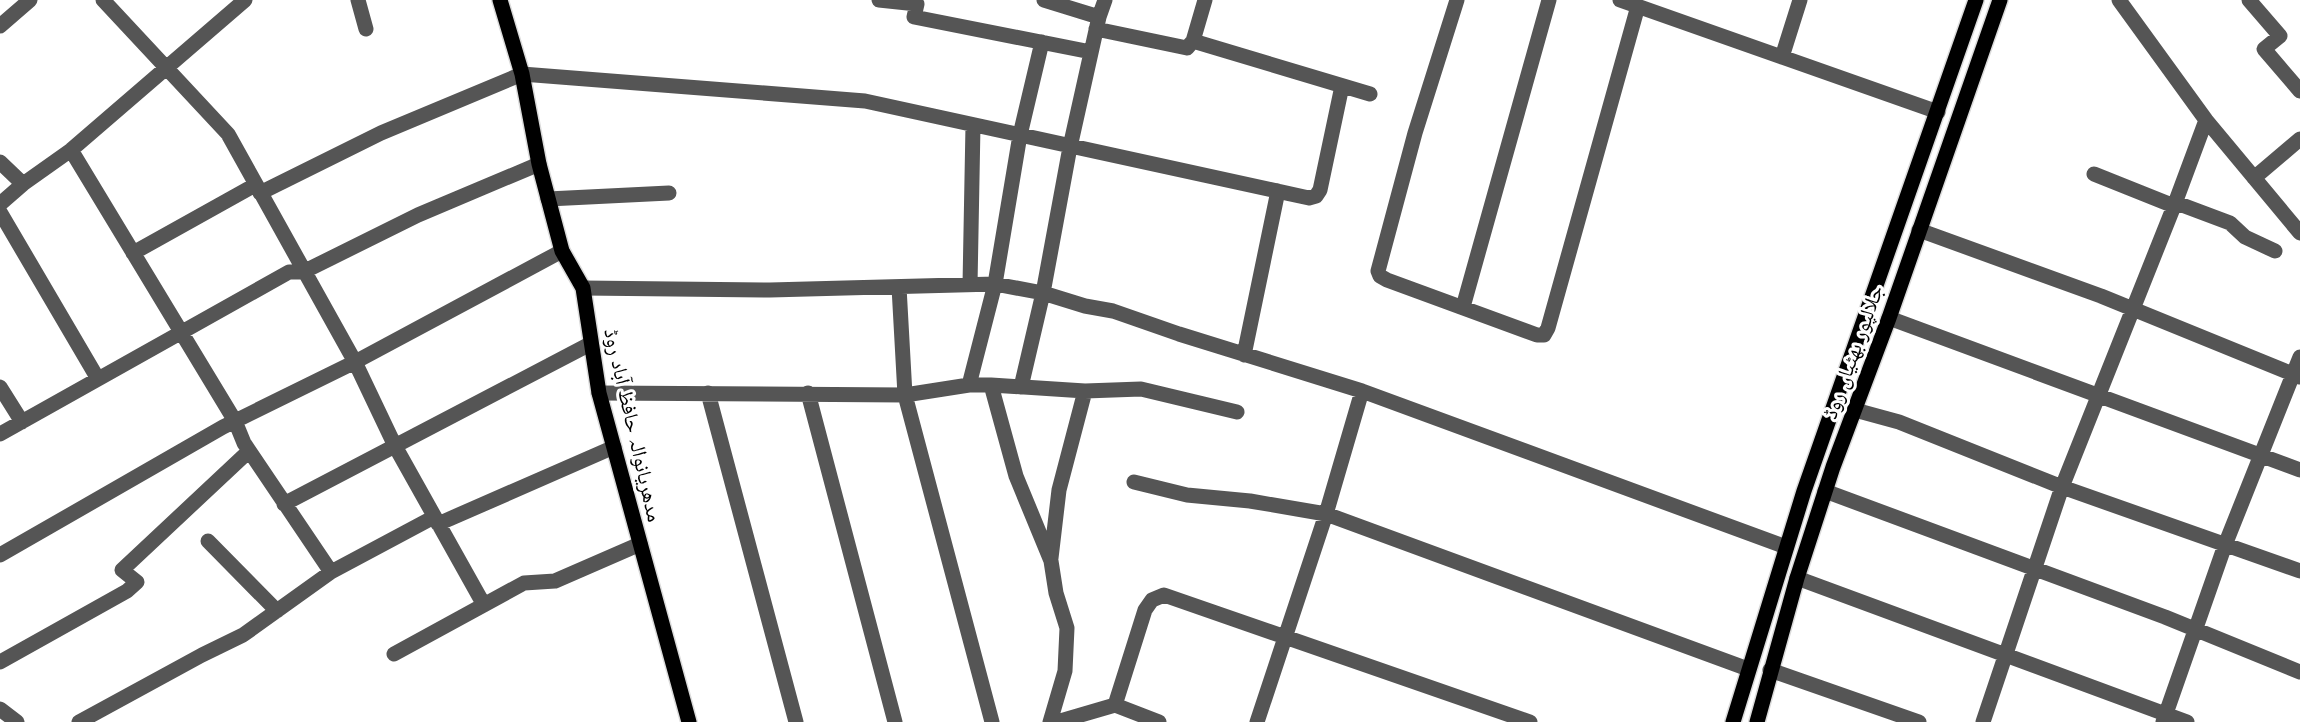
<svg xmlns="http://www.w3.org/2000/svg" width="2300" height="722" font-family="'Fira Sans','Noto Naskh Arabic',sans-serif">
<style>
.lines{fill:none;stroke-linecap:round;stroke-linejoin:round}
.major-casing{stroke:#dbdbdb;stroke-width:18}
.minor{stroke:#555;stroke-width:15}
.major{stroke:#000;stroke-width:15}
.labels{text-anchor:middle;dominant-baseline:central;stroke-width:6;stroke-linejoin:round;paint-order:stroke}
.street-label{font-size:21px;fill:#000;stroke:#fff}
</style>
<rect width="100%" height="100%" fill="#fff"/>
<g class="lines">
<g class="major-casing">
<path id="major" d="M500,0L522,74L539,164L562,251L583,288L599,393L689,722
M1733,722L1804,491L1976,0
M1757,722L1797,578L1833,467L1889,318L2000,0"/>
</g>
<path class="minor" d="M103,0L228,134L355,362L395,446L484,605
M358,0L366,29
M879,0L917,4L914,17L1091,52
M1044,0L1099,17
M1457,0L1415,133L1378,271L1380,276L1387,280L1537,335H1544L1548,328L1638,6
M1620,0L1938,112
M2119,0L2206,120L2300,233
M2249,0L2280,36L2264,49L2300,91
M0,26L30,0
M1096,29L1187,48L1193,41L1205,0
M1193,41L1370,94
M1782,57L1800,0
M71,150L235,421L244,443L331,572
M0,162L23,184
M2094,174L2174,206
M2254,178L2300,139
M260,193L381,133L522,74L865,101L1309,198L1316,196L1320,190L1342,86
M548,199L669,193
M2174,202L2230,223L2245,237L2275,251
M0,204L23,184L71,150L245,0
M0,212L98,379
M1919,230L2101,296L2300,377
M133,253L255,185
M970,285L973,125
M899,287L905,395L992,722
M583,288L770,290L995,284L1043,293L1085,306L1113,311L1179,334L1362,391L1786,547
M1463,307L1549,0
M1889,318L2300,470
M1244,355L1278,191
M969,385L995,284L1020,135L1042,42
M991,385L1016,476L1051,561L1056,593L1067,628L1065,671L1050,722
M0,387L22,422
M1021,387L1043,293L1070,147L1099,17L1105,0
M599,393L905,395L969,385H991L1085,391L1141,389L1237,412
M708,393L796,722
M808,393L895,722
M1855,410L1899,422L2062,487L2300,571
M0,434L289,272H303L418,215L539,164
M1134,482L1187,495L1250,501L1326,514L1748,669
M1825,491L2165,617L2300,672
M284,504L590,344
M438,524L614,447
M208,541L277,611
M0,555L223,427L355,362L562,251
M1051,558L1059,490L1085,391
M1797,578L2187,722
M394,654L524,583L555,581L640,544
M0,662L127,591L137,582L122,570L249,451
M1770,670L1919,722
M1115,705L1145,610L1152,600L1164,595L1530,722
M0,709L17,722
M79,722L202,655L243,635L331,572L434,517
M1057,722L1115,705L1159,722
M1257,722L1326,514L1362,391
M1983,722L2062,487L2174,206L2206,120
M2163,722L2225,545L2300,357"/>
<use href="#major" class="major"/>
</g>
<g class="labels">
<g class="street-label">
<text transform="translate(1853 352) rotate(-70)">جلالپور بھٹیاں روڈ</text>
<text transform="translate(633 425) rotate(77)">مدھریانوالہ حافظ آباد روڈ</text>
</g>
</g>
</svg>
